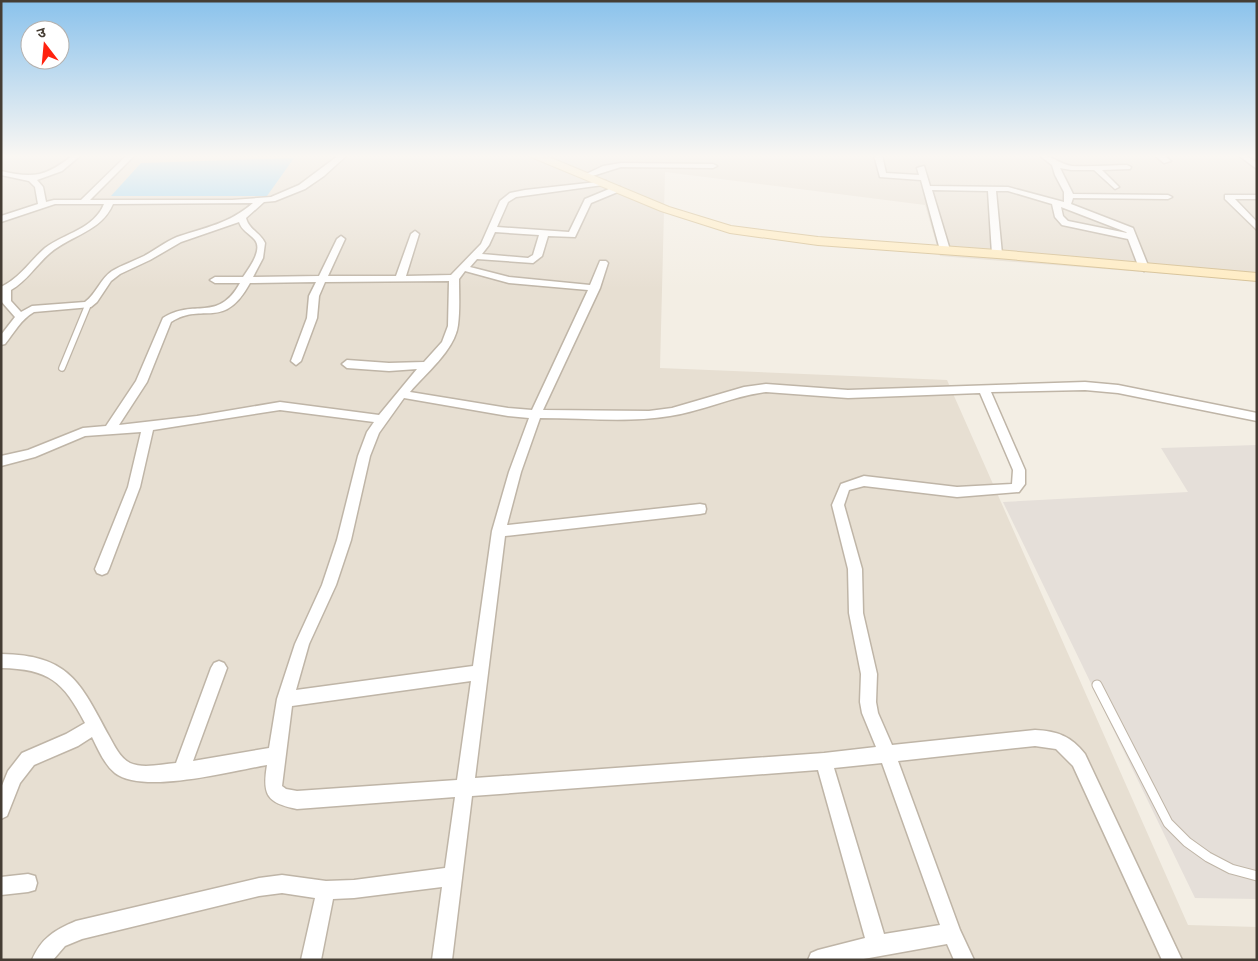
<svg xmlns="http://www.w3.org/2000/svg" width="1258" height="961" font-family="Barlow,'Noto Sans Devanagari',sans-serif">
<style>
.residential{fill:#e7dfd2}
.industrial{fill:#e5dfd9}
.water{fill:#9dd6f3}
.lines{fill:none;stroke-linecap:round;stroke-linejoin:round}
.lane-far1-casing{stroke:#bfb5a7;stroke-width:8}
.lane-casing{stroke:#bfb5a7;stroke-width:11}
.street-casing{stroke:#bfb5a7;stroke-width:3}
.secondary-casing{stroke:#d5bf92;stroke-width:2}
.lane-far1{stroke:#fff;stroke-width:5.5}
.lane{stroke:#fff;stroke-width:9}
.street{fill:#fff;fill-rule:evenodd}
.secondary{fill:#ffecc2;fill-rule:evenodd}
</style>
<rect width="100%" height="100%" fill="#f3eee4"/>
<path class="residential" d="M1,155H1257V281L940,256L925,205L665,172L660,368L947,380L1188,925L1257,927V960H1Z"/>
<path class="industrial" d="M1257,445V899L1195,898L1003,502L1188,492L1161,448Z"/>
<path class="water" d="M294,158L267,196H111L141,163Z"/>
<g class="lines">
<g class="lane-far1-casing">
<path id="lane-far1" d="M62,368L88,305"/>
</g>
<g class="lane-casing">
<path id="lane" d="M1097,685L1168,823L1187,842L1208,857L1231,869L1257,876"/>
</g>
<g class="street-casing">
<path id="street" d="M73,155H81L62,171L37,180L43,187L46,202L54,200H81L127,155H135L90,200H232L271,197L299,185L339,155H347L324,176L305,189L275,201L264,202L246,218C249,230 260,232 265,243L263,258L253,277L319,276L337,239L341,236L345,239L328,276H396L411,234L415,231L419,234L406,276L451,275L481,244L500,201L510,193L525,190L606,181V185H603L516,197L508,202L497,227L569,232L585,199L614,187H620V191L591,203L575,237L548,236L542,256L533,263L477,259L470,267L509,277L590,285L600,261H606L608,263L600,288L543,410L649,411L672,408L744,387L766,384L848,390L1085,382L1118,385L1257,413V421L1118,393L1085,390L991,392L1025,470V484L1019,492L957,497L864,486L849,490L844,505L862,569L863,613L877,674L876,702L878,713L892,745L1035,730C1057,731 1071,736 1085,754L1182,960H1162L1073,766L1056,749L1035,746L898,761L960,930L974,960H954L947,944L858,960H808L811,953L818,950L865,938L818,770L472,796L452,960H432L442,887L354,898L333,899L321,960H301L315,898L282,893L259,896L82,939L65,946L53,960H32C41,938 55,930 76,921L259,878L282,875L326,881L354,880L445,868L455,797L297,809C267,803 262,795 267,765C232,771 143,795 115,773C104,764 98,749 92,737L78,746L34,765L20,783L7,816L1,819V788L8,771L22,753L66,734L85,723C63,681 49,669 1,668V654C69,655 80,682 109,736C114,745 120,758 130,763C143,769 162,764 176,763L211,668L214,663L219,661L224,663L227,668L193,761L269,748L277,699L295,644L322,585L337,540L358,456L367,432L374,422L280,410L153,430L140,487L109,569L107,573L102,575L97,573L95,569L128,487L141,432L85,436L35,457L1,466V456L28,450L83,428L106,426L136,381L163,318C194,298 218,323 240,283H215L210,280L215,277H243C249,268 263,250 255,240C249,233 242,231 239,222L181,242L150,260L120,274L111,281L97,302L91,307L34,312C21,319 14,333 5,344L1,345V335L15,317L1,301V287C20,278 30,261 45,248C65,233 94,229 104,204H55L1,222V216L38,204L35,187L29,181L1,175V171C34,179 47,176 73,155ZM253,203C229,224 206,227 177,237C165,242 155,250 144,256C134,261 122,265 112,271C100,279 97,293 85,302L32,306L21,312L11,301V290C27,281 36,265 50,253C71,235 101,232 113,204ZM495,232L539,235L533,255L528,258L482,254L489,245ZM465,271L509,283L588,290L532,410L508,408L410,392C425,374 455,350 458,325C460,310 459,294 459,279ZM449,281L448,326L442,342L424,362L389,363L347,360L342,364L347,368L389,371L417,369L379,415L280,402L197,416L119,425L147,382L171,322C204,301 223,332 250,283L316,282L309,296L307,318L291,361L296,365L301,361L317,318L319,296L325,282ZM766,392L848,398L980,393L1013,470L1012,484L957,487L864,476L841,484L832,505L848,569L849,613L861,674L860,702L862,713L876,747L824,753L475,778L505,536L700,514L705,513L706,509L705,505L700,504L507,525L521,472L540,418C583,418 628,423 670,416C703,411 733,396 766,392ZM404,398L508,416L529,418L509,472L492,531L473,666L296,690L309,644L336,585L351,540L370,456L379,433ZM471,681L457,780L297,791L286,789L282,786L292,706ZM882,763L940,925L884,934L834,768Z
M874,155H882L886,173L919,175L917,168L924,166L930,186L1008,187L1064,202V192L1055,175L1052,165L1039,155C1052,155 1059,164 1072,166C1090,167 1109,165 1127,165L1131,167L1130,169L1102,170L1119,187L1115,189L1094,170H1071L1060,168L1073,194L1168,195L1172,197L1168,199L1073,198L1071,204L1133,228L1149,268L1144,271L1139,268L1128,239L1062,225L1055,217L1052,204L1008,191H996L1002,254L997,257L992,254L988,191L932,190L950,250L945,253L940,250L921,180L880,177ZM1061,207L1126,232L1127,233L1068,221L1063,216Z
M1154,155H1163L1171,161L1164,163Z
M1238,155H1246L1257,163V169Z
M621,163L713,164L717,166L713,168L621,167L586,178L582,176L603,166Z
M1225,195H1257V199H1235L1257,222V230L1225,199Z
M28,874L35,876L37,883L35,890L28,892L1,895V877Z"/>
</g>
<g class="secondary-casing">
<path id="secondary" d="M530,155H544L669,207L731,226L818,237L997,250L1257,273V281L997,258L818,245L730,233L661,211L531,157Z"/>
</g>
<use href="#lane-far1" class="lane-far1"/>
<use href="#lane" class="lane"/>
<use href="#street" class="street"/>
<use href="#secondary" class="secondary"/>
</g>
<linearGradient id="sky" x2="0" y2="1"><stop stop-color="#8ac2ec"/><stop offset="0.54" stop-color="#faf7f3"/><stop offset="1" stop-color="#faf7f3" stop-opacity="0"/></linearGradient>
<rect width="1258" height="289" fill="url(#sky)"/>
<rect width="1258" height="961" fill="none" stroke="#453d34" stroke-width="5"/>
<g transform="translate(45 45) rotate(344)"><circle r="24" fill="#ffffff" stroke="#b5b1ae"/>
<path d="M0-4L9 19L0 12L-9 19Z" fill="#ff220f"/>
<text y="-8" font-size="14" font-weight="bold" text-anchor="middle" fill="#453d34">उ</text>
</g>
</svg>
